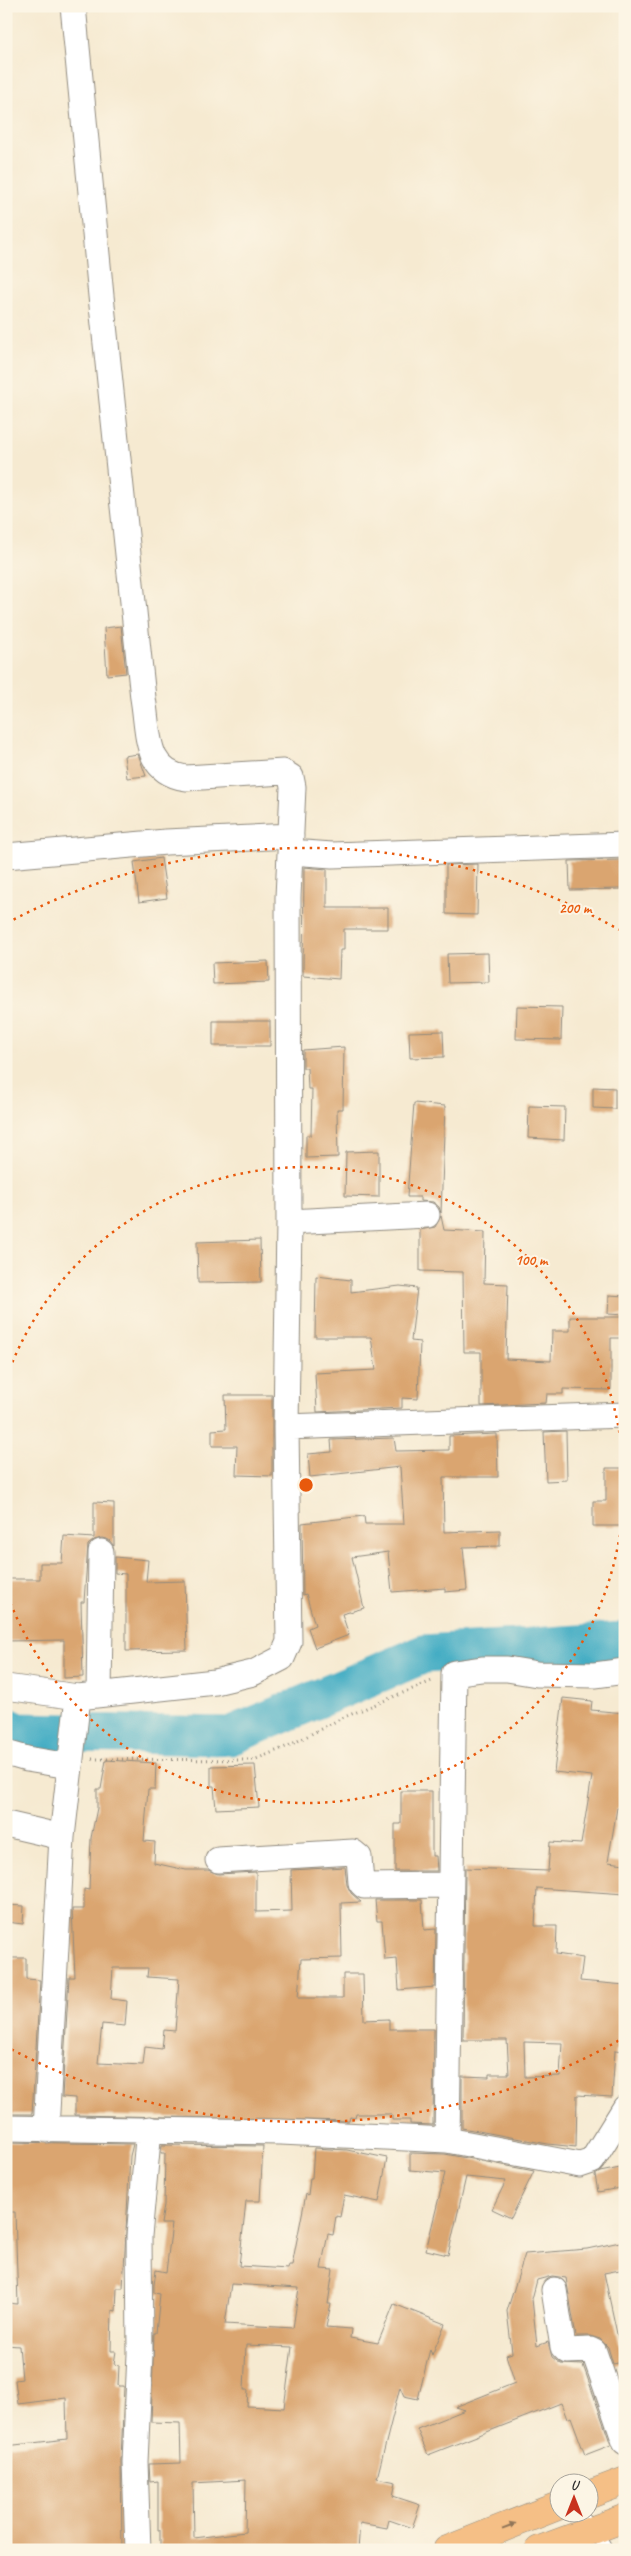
<svg xmlns="http://www.w3.org/2000/svg" width="631" height="2556" font-family="Caveat,sans-serif">
<style>
.lines{fill:none;stroke-linecap:round;stroke-linejoin:round}
.river{stroke:#45adc4;stroke-width:39}
.building{fill:#daa56f;fill-rule:evenodd}
.service-casing{stroke:#908a7e;stroke-width:14}
.minor-casing{stroke:#908a7e;stroke-width:27}
.trunk-casing{stroke:#908a7e;stroke-width:29}
.path{stroke:#908a7e;stroke-width:3;stroke-dasharray:1 4;stroke-linecap:butt}
.service{stroke:#fff;stroke-width:12}
.minor{stroke:#fff;stroke-width:25}
.trunk{stroke:#f5bf86;stroke-width:28}
.oneway{fill:#907558}
.ring{fill:none;stroke:#e8590c;stroke-width:2.5;stroke-dasharray:2.5 5}
.centre{fill:#e8590c;stroke:#fcf5e5;stroke-width:2.5}
.ring-label{font-size:15px;text-anchor:middle;font-weight:bold;fill:#e8590c;stroke:#fcf5e5;stroke-width:4;stroke-linejoin:round;paint-order:stroke}
</style>
<rect width="100%" height="100%" fill="#fcf5e5"/>
<filter id="ink" filterUnits="userSpaceOnUse"><feTurbulence type="fractalNoise" baseFrequency=".02" numOctaves="2"/><feDisplacementMap in="SourceGraphic" scale="10" xChannelSelector="R" yChannelSelector="G"/><feConvolveMatrix kernelMatrix="1 2 1 2 8 2 1 2 1" color-interpolation-filters="sRGB"/></filter>
<filter id="wash" filterUnits="userSpaceOnUse"><feTurbulence type="fractalNoise" baseFrequency=".0096" numOctaves="4" result="noise"/><feDisplacementMap in="SourceGraphic" scale="20" xChannelSelector="R" yChannelSelector="G"/><feGaussianBlur stdDeviation="1.12" result="paint"/><feColorMatrix in="noise" values="0 0 0 0 0 0 0 0 0 0 0 0 0 0 0 0 0 1.4 0 .05"/><feComposite in="paint" operator="in"/></filter>
<g filter="url(#wash)">
<rect width="100%" height="100%" fill="#f6ead1"/>
<g class="lines">
<path class="river" d="M6,1726L18,1732L230,1736L424,1654L625,1641"/>
</g>
<g id="blocks">
<path class="building" d="M121,626L126,673L107,675L104,628Z
M138,754L146,776L127,778L124,756Z
M161,858L167,898L139,902L134,862Z
M621,860V889L570,890L569,861Z
M478,864L477,915L446,914V865Z
M304,867L327,869V908H388V929H344V950H340L339,979L303,976Z
M488,953L489,982L448,983L447,954Z
M268,961L269,982L213,984L212,963Z
M517,1006L562,1007L561,1040L516,1039Z
M213,1021H270V1046H213Z
M443,1031L444,1057L410,1058L409,1032Z
M344,1047L343,1109H337L338,1157L306,1158V1135H311L312,1089H308L307,1068H303V1050Z
M593,1087L615,1088V1109L593,1108Z
M414,1103L445,1106L441,1213L439,1207L433,1202L420,1201V1197H407Z
M529,1106L565,1107L564,1140L528,1138Z
M379,1151V1197L345,1196L346,1152Z
M441,1216L444,1230L485,1232L484,1283L508,1284L506,1359L551,1361L552,1331H570V1317H623V1338H611V1390L563,1389V1394H547L546,1403L481,1406V1352H464L463,1272L420,1271V1230L435,1227Z
M260,1240L261,1282L198,1283L197,1242Z
M316,1276L351,1280V1292L400,1286L417,1288L411,1341L420,1342L418,1399L402,1398V1408L317,1412L315,1373L376,1370L371,1337H315Z
M609,1295L625,1296V1315L608,1314Z
M225,1395H272V1476L236,1475L237,1446H212V1430L226,1429Z
M566,1431L567,1480L546,1481L544,1432Z
M497,1434L498,1477H443L444,1532L500,1530V1546L463,1547L467,1590L445,1592V1588L392,1592L388,1552L352,1557L364,1608L342,1614L349,1635L315,1648L308,1628L315,1625L306,1594L303,1595L302,1523L364,1516L365,1524H404L400,1467L310,1477L308,1454L332,1452L331,1440L394,1438L396,1451L449,1450V1436Z
M606,1468H625V1526H593V1501H606Z
M94,1502L114,1503V1546L109,1540L102,1538L94,1540L88,1545L84,1602H81L83,1677L64,1678V1640L6,1641V1579H40V1563H62L64,1536L94,1538Z
M115,1557L148,1560L146,1582L185,1581L187,1650L126,1651V1574L115,1573Z
M563,1698L592,1701L591,1710L625,1713V1809L617,1808L608,1862L625,1864V1894L537,1888L535,1926H557L556,1954L583,1958L580,1981L625,1985V2051L615,2050L612,2097L577,2095L576,2147L548,2144L462,2128V2076L489,2077V2074H509L507,2040H463L465,1868L548,1871L550,1842L581,1844L592,1776L554,1772ZM524,2042L562,2043L560,2076L525,2077Z
M106,1760L156,1763L155,1789H148L144,1841L155,1842L154,1863L186,1870H208L218,1874L256,1872V1912L292,1911L291,1870L345,1867L347,1885L351,1893L361,1902L341,1903L342,1958L301,1959L298,1998H343V1974H363L364,2020L389,2019V2029H434L433,2125L410,2124V2120H392V2114H356L355,2118L350,2117L349,2121L75,2115V2098L62,2097L69,1977H75L72,1909H84V1889L89,1890L91,1838L97,1808V1789H101ZM113,1968H148L147,1977L179,1979L175,2031L164,2030L162,2049L145,2047L143,2065L98,2063L102,2024L125,2026L127,2001L111,1999Z
M255,1765L259,1807L216,1809L214,1786H211V1766Z
M401,1791H432V1856H436L437,1871H395V1824H401Z
M375,1900H422L424,1930L436,1929L435,1987L399,1990L397,1959L385,1960L382,1921H377Z
M6,1905L24,1906L23,1924L6,1922Z
M6,1958H26V1979L40,1980L32,2114H6Z
M6,2142L133,2144L130,2156L123,2288H117L116,2311L112,2310L111,2351H116L114,2364L119,2365L118,2386H124L121,2461L122,2550H6V2446L67,2439L66,2398L18,2404L15,2380L22,2379L19,2346L6,2345V2303L18,2304L15,2212H6Z
M162,2145L263,2146L260,2201H246L239,2266L288,2269L289,2265H292L306,2194L308,2195L310,2178H312L314,2148L347,2150L387,2158L379,2202L344,2195L340,2217L336,2216L333,2235L328,2234L321,2269L333,2270L328,2304H331L326,2327L351,2329L350,2338L378,2343L394,2304L445,2324L432,2355L430,2349L418,2399L404,2396L400,2387L377,2478L396,2482L393,2496L420,2505L412,2528L389,2520L387,2528L360,2523L358,2550H160V2530H158V2481L150,2482L149,2464L181,2463L180,2423L151,2422L154,2333H156L160,2294L154,2293V2285L156,2270L166,2272L172,2224H161L164,2205L165,2153H161ZM231,2284L299,2288L293,2328L225,2324ZM246,2345L292,2347L284,2408L247,2406L248,2390H244ZM246,2480L245,2532L194,2538L193,2483Z
M410,2153L445,2154L534,2171L511,2218L492,2209L506,2181L466,2177L448,2255L426,2250L445,2173L410,2170Z
M625,2167V2187L598,2192L595,2175L600,2172Z
M620,2242L625,2269L604,2273L623,2362L613,2364L608,2347L600,2339L590,2336H576L566,2278L552,2276L537,2280L532,2299L537,2346L548,2342L552,2357L561,2364L583,2365L611,2445L585,2455L571,2417L567,2419L561,2403L428,2455L417,2429L465,2410L455,2407L515,2383L506,2355L512,2353L507,2311L525,2254L587,2249Z"/>
</g>
</g>
<g filter="url(#ink)">
<use href="#blocks" fill-opacity="0" stroke="#908a7e" stroke-width="1"/>
<g class="lines">
<g class="service-casing">
<path id="service" d="M580,2514L595,2529L607,2550"/>
</g>
<g class="minor-casing">
<path id="minor" d="M291,852L332,855L625,845
M6,856L166,842L291,836
M289,1222L427,1215
M286,1427L625,1415
M6,1687L78,1697L215,1682L253,1673L282,1658L289,1642L286,1427L289,1222L288,897L293,787L291,777L283,772L186,778C144,772 149,733 143,698L101,296L73,6
M99,1694L101,1552
M6,1753L27,1759L69,1766
M6,1824L62,1837
M218,1860L353,1852L359,1857L361,1883L364,1886L450,1885
M6,2128L281,2132L447,2140L580,2165L592,2161L625,2108
M46,2130L62,1837L78,1697
M447,2140L454,1673L482,1669H507L537,1674L595,1675L625,1671
M554,2290L563,2347L567,2351L590,2350L594,2352L625,2442
M138,2550L135,2462L140,2354L139,2236L149,2129"/>
</g>
<g class="trunk-casing">
<path id="trunk" d="M588,2495L625,2481
M447,2550L558,2506
M539,2550L625,2518"/>
</g>
<path class="path" d="M92,1759L254,1760L288,1746L342,1718L432,1681"/>
<use href="#service" class="service"/>
<use href="#minor" class="minor"/>
<use href="#trunk" class="trunk"/>
</g>
<defs><path id="oneway-solid" d="M-6-.8H1V-3.2L6.5 0L1 3.2V.8H-6Z" transform="scale(1.25)"/></defs>
<use class="oneway" href="#oneway-solid" transform="translate(509 2526) rotate(-21)"/>
</g>
<g class="ring">
<path d="M7 1376A318 318 0 1 1 7 1594"/>
<path d="M625 2037A637 637 0 0 1 7 2047M7 923A637 637 0 0 1 625 933"/>
</g>
<circle cx="306" cy="1485" r="8" class="centre"/>
<g class="ring-label">
<text x="575" y="913">200 m</text>
<text x="531" y="1265">100 m</text>
</g>
<rect width="631" height="2556" fill="none" stroke="#fcf5e5" stroke-width="25"/>
<g transform="translate(574 2498)"><circle r="24" fill="#fcf5e5" stroke="#a8a49b"/>
<path d="M0-4L9 19L0 12L-9 19Z" fill="#c8321e"/>
<text y="-8" font-size="14" font-weight="bold" text-anchor="middle" fill="#2b2b2b">U</text>
</g>
</svg>
